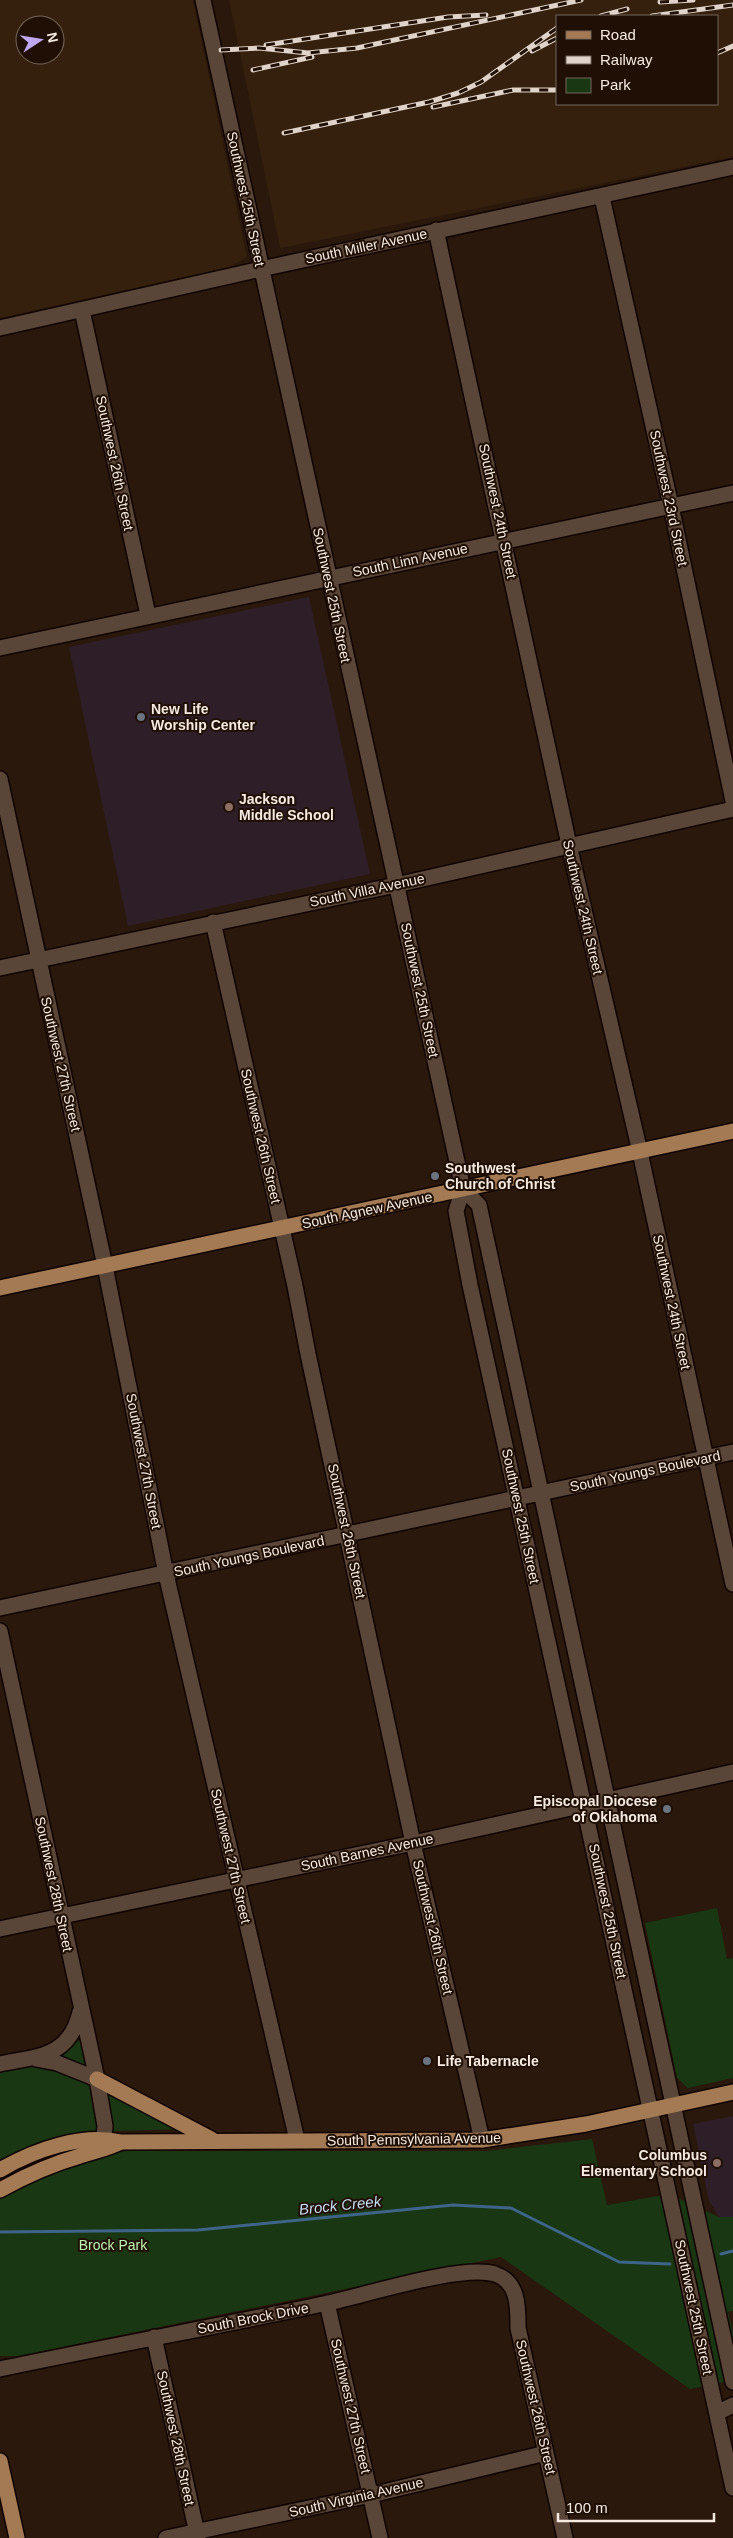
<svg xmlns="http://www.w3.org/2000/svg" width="733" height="2538" font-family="Helvetica,sans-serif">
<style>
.built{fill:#351f0d;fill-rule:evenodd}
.education{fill:#2e1e27}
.green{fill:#193713}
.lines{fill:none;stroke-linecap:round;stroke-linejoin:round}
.stream{stroke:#3f6489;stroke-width:3}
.minor-casing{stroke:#110400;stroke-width:18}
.major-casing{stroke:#110400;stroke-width:18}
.minor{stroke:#594638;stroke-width:15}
.major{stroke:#a47a55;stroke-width:15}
.rail-casing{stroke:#e0d4ca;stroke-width:5}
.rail{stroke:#1f0f04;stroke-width:3;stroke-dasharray:9;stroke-linecap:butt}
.worship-dot{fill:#6b7280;stroke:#1f0f04;stroke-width:2}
.education-dot{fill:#8d6e63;stroke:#1f0f04;stroke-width:2}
.labels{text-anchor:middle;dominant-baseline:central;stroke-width:4;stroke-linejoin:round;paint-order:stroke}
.street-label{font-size:14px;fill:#f5e9e0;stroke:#1f0f04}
.poi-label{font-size:14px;font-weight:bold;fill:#f5e9e0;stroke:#1f0f04;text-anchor:start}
.park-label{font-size:14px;fill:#bdf3b2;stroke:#1f0f04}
.water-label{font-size:15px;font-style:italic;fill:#c3daf2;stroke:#1f0f04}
</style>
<rect width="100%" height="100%" fill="#29180b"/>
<path class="built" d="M0,0H193L247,257L230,267L0,318ZM25,25H55V55H25Z
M229,0H733V157L280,248ZM717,16V104H557V16Z"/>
<path class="education" d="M309,597L370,874L128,926L69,647Z
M733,2116V2217H719L709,2201L693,2124Z"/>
<path class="green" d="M717,1908L727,1959L733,1958V2078L688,2088L677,2078L645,1923Z
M80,2039L83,2042L88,2065L83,2068L63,2056Z
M34,2064L49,2066L88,2085C98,2097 103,2122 94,2134L0,2163V2071Z
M102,2085L186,2129L113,2131L110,2127Z
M592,2139L607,2205L669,2194L719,2217H733V2311L728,2312L733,2333V2380L690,2389L501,2257L18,2356H0V2199L40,2176L90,2158L127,2151H487Z"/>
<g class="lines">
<path class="stream" d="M0,2232L198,2230L453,2205L511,2208L619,2262L670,2264
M721,2254L733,2251"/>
<g class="minor-casing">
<path id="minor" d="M203,0L463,1189L456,1211L470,1285L733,2488
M602,197L671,506L733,801
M436,230L569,845L640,1152L733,1584
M82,310L148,615
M0,328L261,269L733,167
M0,648L733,493
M0,779L105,1266L166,1574L297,2140
M213,922L295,1286L308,1354L413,1843L482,2140
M0,968L396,885L733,809
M463,1189L479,1205L733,2382
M0,1608L733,1452
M0,1631L97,2079L105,2126L104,2138
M0,1929L413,1843L733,1772
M36,2059L57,2063L97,2079
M0,2064C38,2056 69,2058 80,2012
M327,2303L380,2538
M154,2337L198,2538
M0,2369C109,2346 219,2326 328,2303C366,2295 461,2264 495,2274C519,2282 518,2308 518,2328L565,2538
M717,2413L733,2405
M166,2538L371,2495L546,2453"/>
</g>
<g class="major-casing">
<path id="major" d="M0,1288L733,1131
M97,2079L211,2139
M0,2170C34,2150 82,2133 121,2142L482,2140L586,2124L733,2092
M0,2190C25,2176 52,2164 80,2156C95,2151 107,2149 121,2142
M0,2461L17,2538"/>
</g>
<use href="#minor" class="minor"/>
<use href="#major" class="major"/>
<g class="rail-casing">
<path id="rail" d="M660,2L693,0
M601,16L627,9
M652,16L733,5
M266,45L448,17L486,15
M221,50L259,48L308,53L357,48L581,0
M532,51L557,38
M717,53L733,46
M253,70L312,57
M433,107L513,90H557
M284,133L429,102L458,93L481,82L557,28"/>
</g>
<use href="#rail" class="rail"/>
</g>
<g class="worship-dot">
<circle cx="141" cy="717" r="5"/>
<circle cx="435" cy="1176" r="5"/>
<circle cx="667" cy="1809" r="5"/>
<circle cx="427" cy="2061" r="5"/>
</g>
<g class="education-dot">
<circle cx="229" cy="807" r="5"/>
<circle cx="717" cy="2163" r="5"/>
</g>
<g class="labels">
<g class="street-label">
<text transform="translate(246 199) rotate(78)">Southwest 25th Street</text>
<text transform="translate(366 246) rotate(-12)">South Miller Avenue</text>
<text transform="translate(115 463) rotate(78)">Southwest 26th Street</text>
<text transform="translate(669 498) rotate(78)">Southwest 23rd Street</text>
<text transform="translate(498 511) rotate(78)">Southwest 24th Street</text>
<text transform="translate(410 560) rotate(-12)">South Linn Avenue</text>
<text transform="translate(332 595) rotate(78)">Southwest 25th Street</text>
<text transform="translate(367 890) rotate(-12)">South Villa Avenue</text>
<text transform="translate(583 907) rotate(77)">Southwest 24th Street</text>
<text transform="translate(420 990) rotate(78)">Southwest 25th Street</text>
<text transform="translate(61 1064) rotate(77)">Southwest 27th Street</text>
<text transform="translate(261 1136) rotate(77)">Southwest 26th Street</text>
<text transform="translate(367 1210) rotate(-12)">South Agnew Avenue</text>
<text transform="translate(672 1302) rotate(78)">Southwest 24th Street</text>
<text transform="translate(144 1461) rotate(79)">Southwest 27th Street</text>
<text transform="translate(645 1471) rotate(-12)">South Youngs Boulevard</text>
<text transform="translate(521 1516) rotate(78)">Southwest 25th Street</text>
<text transform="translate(347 1531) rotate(78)">Southwest 26th Street</text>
<text transform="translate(249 1556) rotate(-12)">South Youngs Boulevard</text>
<text transform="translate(367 1852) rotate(-12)">South Barnes Avenue</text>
<text transform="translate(231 1856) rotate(77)">Southwest 27th Street</text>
<text transform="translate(54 1884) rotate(78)">Southwest 28th Street</text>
<text transform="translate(608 1911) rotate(78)">Southwest 25th Street</text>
<text transform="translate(433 1927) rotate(77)">Southwest 26th Street</text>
<text transform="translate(414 2139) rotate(-1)">South Pennsylvania Avenue</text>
<text transform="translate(694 2307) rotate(78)">Southwest 25th Street</text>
<text transform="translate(253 2318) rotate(-11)">South Brock Drive</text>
<text transform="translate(351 2406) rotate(77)">Southwest 27th Street</text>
<text transform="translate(536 2407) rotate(77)">Southwest 26th Street</text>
<text transform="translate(176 2438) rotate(78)">Southwest 28th Street</text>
<text transform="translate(356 2497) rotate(-13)">South Virginia Avenue</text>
</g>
<g class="poi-label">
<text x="151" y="709">New Life<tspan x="151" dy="16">Worship Center</tspan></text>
<text x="239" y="799">Jackson<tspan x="239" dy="16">Middle School</tspan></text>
<text x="445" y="1168">Southwest<tspan x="445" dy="16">Church of Christ</tspan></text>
<text x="657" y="1801" text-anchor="end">Episcopal Diocese<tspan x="657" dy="16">of Oklahoma</tspan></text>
<text x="437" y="2061">Life Tabernacle</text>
<text x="707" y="2155" text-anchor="end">Columbus<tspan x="707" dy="16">Elementary School</tspan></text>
</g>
<g class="park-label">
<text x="113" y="2245">Brock Park</text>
</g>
<g class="water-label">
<text transform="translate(340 2205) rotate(-6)">Brock Creek</text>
</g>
</g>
<rect x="556" y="15" width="162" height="90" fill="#1f0f04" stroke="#75665c"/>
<rect x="566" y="31" width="25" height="8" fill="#a47a55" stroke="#75665c"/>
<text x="600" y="40" font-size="15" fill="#f5e9e0">Road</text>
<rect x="566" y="56" width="25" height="8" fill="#e0d4ca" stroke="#75665c"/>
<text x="600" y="65" font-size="15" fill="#f5e9e0">Railway</text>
<rect x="566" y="78" width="25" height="15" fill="#193713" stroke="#75665c"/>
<text x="600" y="90" font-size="15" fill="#f5e9e0">Park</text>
<g transform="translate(40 40) rotate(78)"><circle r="24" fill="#1f0f04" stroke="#75665c"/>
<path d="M0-4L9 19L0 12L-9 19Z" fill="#c1a8f3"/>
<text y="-8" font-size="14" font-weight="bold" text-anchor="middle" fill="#f5e9e0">N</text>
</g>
<path d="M558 2513v8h156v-8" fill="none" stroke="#f5e9e0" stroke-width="2.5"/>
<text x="566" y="2513" font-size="15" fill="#f5e9e0" stroke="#1f0f04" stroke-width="4" paint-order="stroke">100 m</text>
</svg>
